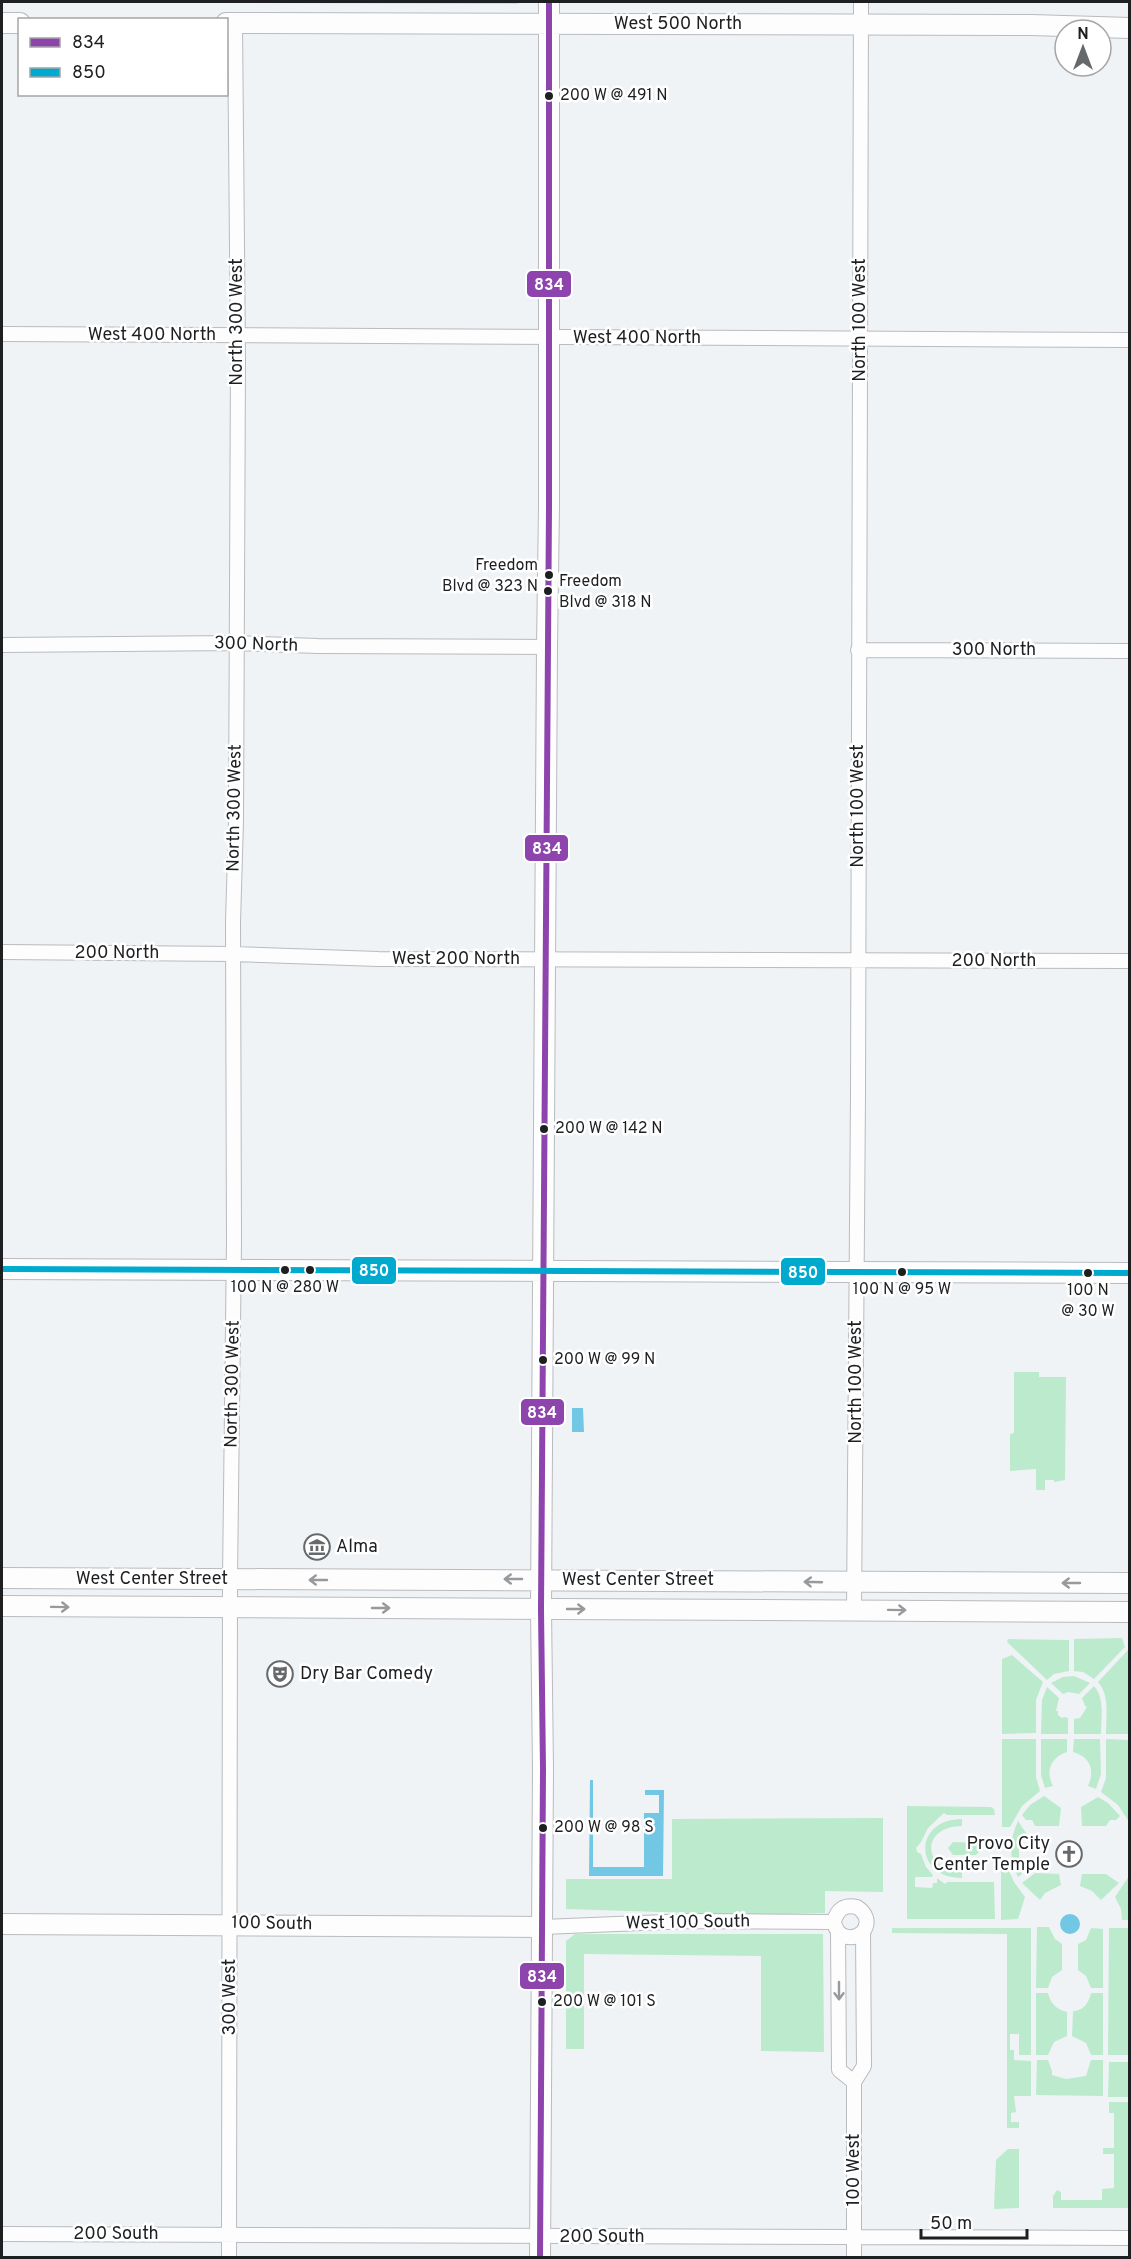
<svg xmlns="http://www.w3.org/2000/svg" width="1131" height="2259" font-family="Overpass,sans-serif">
<style>
.green{fill:#bbebcc}
.water{fill:#72c7e4}
.lines{fill:none;stroke-linecap:round;stroke-linejoin:round}
.street-casing{stroke:#b9bbbe;stroke-width:16}
.secondary-casing{stroke:#b9bbbe;stroke-width:22}
.street{stroke:#fdfdfe;stroke-width:14}
.secondary{stroke:#fdfdfe;stroke-width:20}
.bus-1-casing{stroke:#fff;stroke-width:10}
.bus-2-casing{stroke:#fff;stroke-width:10}
.bus-1{stroke:#8e44ad;stroke-width:6}
.bus-2{stroke:#00a9ce;stroke-width:6}
.oneway{stroke:#98999b}
.bus-dot{fill:#1d1f21;stroke:#fff;stroke-width:2}
.labels{text-anchor:middle;dominant-baseline:central;stroke-width:5;stroke-linejoin:round;paint-order:stroke}
.bus-label{font-size:16px;fill:#1d1f21;stroke:#fff;text-anchor:start}
.street-label{font-size:18px;fill:#1d1f21;stroke:#fff}
.poi-label{font-size:18px;fill:#1d1f21;stroke:#fff;text-anchor:start}
.line-badge{stroke:#fff;stroke-width:2}
.badge-label{font-size:16px;text-anchor:middle;font-weight:bold;fill:#fff}
</style>
<rect width="100%" height="100%" fill="#eff3f6"/>
<path class="green" d="M2,2H521L517,4Z
M1014,1372H1039V1377H1066L1065,1480L1054,1482V1480H1045V1490H1036V1469L1010,1471V1434L1014,1433Z
M1122,1638L1125,1647L1094,1679L1083,1672L1074,1671V1639Z
M1008,1639L1069,1640V1671L1054,1674L1047,1680L1007,1642Z
M1129,1649V1734H1106C1106,1717 1110,1695 1098,1682Z
M1012,1655L1043,1682L1036,1700V1733L1002,1734V1659Z
M1074,1676L1090,1683L1079,1694L1068,1692L1063,1694L1051,1683L1063,1677Z
M1094,1686C1105,1698 1101,1719 1101,1734H1074V1719L1080,1718L1087,1707L1085,1706L1082,1698Z
M1047,1687L1059,1698L1056,1711H1058V1715L1062,1718L1064,1717L1068,1718V1734H1041L1042,1700Z
M1002,1739H1036V1777L1040,1791L1022,1806L1010,1827H1002Z
M1041,1739H1067V1752C1051,1757 1045,1771 1053,1786L1045,1788L1041,1775Z
M1074,1739H1100L1101,1774L1096,1789L1088,1786C1095,1771 1091,1757 1073,1752Z
M1106,1739L1129,1740V1822L1118,1805L1101,1792L1106,1778Z
M1044,1796L1061,1808L1059,1826H1035L1032,1820H1026L1022,1815L1030,1805Z
M1098,1797L1108,1803L1120,1816L1116,1820H1110L1106,1826H1082L1081,1807Z
M907,1806L991,1807L994,1809L995,1815H947L944,1813L928,1828L921,1842L916,1848L917,1852L921,1854L926,1867L933,1875L932,1877H915V1887L932,1888L933,1883H937V1878L945,1884L947,1882H994L995,1919H907Z
M883,1818V1892L825,1891V1913L754,1915L566,1909V1879H672V1819Z
M962,1819V1826C920,1826 922,1871 962,1871V1878C913,1878 913,1819 962,1819Z
M1018,1821L1026,1833V1839H1019V1860H1026V1864L1021,1868L1022,1874L1018,1877C1009,1860 1009,1839 1018,1821Z
M953,1842L976,1843L980,1846V1851L976,1855H953L948,1848Z
M1001,1871H1009L1014,1882L1025,1897L1018,1919L1001,1920Z
M1035,1873L1059,1874L1061,1885L1045,1893L1040,1900L1022,1883Z
M1082,1874H1106L1119,1883L1101,1900L1092,1891L1080,1886Z
M1129,1876V1920H1122L1121,1909L1115,1897Z
M1037,1927H1049L1055,1939L1062,1944V1970L1052,1977L1048,1988H1036Z
M892,1928H1031V2055H1019V2034H1010V2050H1014V2060L1031,2061V2096H1014L1016,2112L1011,2113V2122H1019V2128H1007V1934L892,1933Z
M1091,1928L1103,1929V1988H1091L1086,1976L1078,1970V1944L1086,1940Z
M1109,1928H1129V2055H1108Z
M575,1934H823L824,2052L761,2051V1956L584,1954V2049H566V1941Z
M1036,1993H1048C1050,2003 1057,2010 1067,2012V2036L1054,2042L1048,2055H1036Z
M1091,1993H1103V2055H1091L1086,2043L1072,2036L1073,2011C1083,2011 1089,2003 1091,1993Z
M1037,2060H1048L1052,2071V2075L1066,2079L1086,2076L1091,2060H1103V2096L1036,2095Z
M1109,2062H1129V2097H1108Z
M1109,2102H1129V2208H1053V2196L1057,2190L1061,2192V2200H1102V2189L1114,2188V2154H1103V2148H1114V2113H1109Z
M1008,2149H1019V2208L994,2209L996,2160Z"/>
<path class="water" d="M572,1408H583L584,1432H572Z
M590,1780H593V1867H644V1813H659V1795H645V1790H664L663,1876H589Z
M1060 1924a10 10 0 1 1 20 0a10 10 0 1 1-20 0Z"/>
<g class="lines">
<g class="street-casing">
<path id="street" d="M2,334L1130,340
M2,645L236,643L318,646L547,647
M858,650L1130,651
M2,952L233,954L378,959L1130,961
M854,1610L858,1096L861,2
M543,1927L690,1921L834,1922
M838,1932L839,2070L854,2082
M854,2082L864,2066L863,1932C870,1922 866,1913 857,1907C845,1904 837,1909 834,1922C837,1937 851,1942 863,1932
M2,2234L1130,2238
M229,2258L230,1579L234,1241L233,922L236,821L238,358L235,23
M854,2258V2082"/>
</g>
<g class="secondary-casing">
<path id="secondary" d="M2,23H20
M226,23L1031,25L1130,28
M2,1269L1130,1273
M2,1578L1130,1583
M2,1606L1130,1612
M2,1924L543,1927
M540,2258L543,1769L541,1609L547,647L549,507V2"/>
</g>
<use href="#street" class="street"/>
<use href="#secondary" class="secondary"/>
<g class="bus-1-casing">
<path id="bus-1" d="M540,2258L543,1769L541,1609L549,507V2"/>
</g>
<g class="bus-2-casing">
<path id="bus-2" d="M2,1269L1130,1273"/>
</g>
<use href="#bus-1" class="bus-1"/>
<use href="#bus-2" class="bus-2"/>
</g>
<defs><path id="oneway-shaft" d="M-6 0H5M1.5-3L5.5 0L1.5 3" fill="none" stroke-width="1.6" stroke-linecap="round" stroke-linejoin="round" transform="scale(1.5)"/></defs>
<g class="oneway">
<use href="#oneway-shaft" transform="translate(513 1579) rotate(-180)"/>
<use href="#oneway-shaft" transform="translate(318 1580) rotate(-180)"/>
<use href="#oneway-shaft" transform="translate(813 1582) rotate(-178)"/>
<use href="#oneway-shaft" transform="translate(1071 1583) rotate(-180)"/>
<use href="#oneway-shaft" transform="translate(60 1607) rotate(1)"/>
<use href="#oneway-shaft" transform="translate(381 1608)"/>
<use href="#oneway-shaft" transform="translate(576 1609)"/>
<use href="#oneway-shaft" transform="translate(897 1610) rotate(1)"/>
<use href="#oneway-shaft" transform="translate(839 1991) rotate(90)"/>
</g>
<defs>
<g id="museum-ring" transform="scale(1.35)"><circle r="9.5" fill="#fff" stroke="#66696c" stroke-width="1.5"/><path d="M0-6L6-3V-2H-6V-3ZM-5-1h2V3h-2ZM-1-1h2V3h-2ZM3-1h2V3H3ZM-6 4H6V6H-6Z" fill="#66696c"/></g>
<g id="theatre-ring" transform="scale(1.35)"><circle r="9.5" fill="#fff" stroke="#66696c" stroke-width="1.5"/><path d="M-5-5.5Q0-4 5-5.5V0Q5 5 0 6Q-5 5-5 0ZM-3.3-2.5H-1v1.5H-3.3ZM1-2.5H3.3v1.5H1ZM-2.8 1Q0 5.5 2.8 1Z" fill="#66696c"/></g>
<g id="church-ring" transform="scale(1.35)"><circle r="9.5" fill="#fff" stroke="#66696c" stroke-width="1.5"/><path d="M-1.2-6h2.4v3.5h3.3v2.4h-3.3V6h-2.4V-.1h-3.3v-2.4h3.3Z" fill="#66696c"/></g>
</defs>
<g fill-rule="evenodd">
<use href="#museum-ring" x="317" y="1547"/>
<use href="#theatre-ring" x="280" y="1674"/>
<use href="#church-ring" x="1069" y="1854"/>
</g>
<g class="bus-dot">
<circle cx="549" cy="96" r="5"/>
<circle cx="549" cy="575" r="5"/>
<circle cx="548" cy="591" r="5"/>
<circle cx="544" cy="1129" r="5"/>
<circle cx="285" cy="1270" r="5"/>
<circle cx="310" cy="1270" r="5"/>
<circle cx="902" cy="1272" r="5"/>
<circle cx="1088" cy="1273" r="5"/>
<circle cx="543" cy="1360" r="5"/>
<circle cx="543" cy="1828" r="5"/>
<circle cx="542" cy="2002" r="5"/>
</g>
<g class="labels">
<g class="bus-label">
<text x="560" y="96">200 W @ 491 N</text>
<text x="538" y="566" text-anchor="end">Freedom<tspan x="538" dy="21">Blvd @ 323 N</tspan></text>
<text x="559" y="582">Freedom<tspan x="559" dy="21">Blvd @ 318 N</tspan></text>
<text x="555" y="1129">200 W @ 142 N</text>
<text x="285" y="1288" text-anchor="middle">100 N @ 280 W</text>
<text x="902" y="1290" text-anchor="middle">100 N @ 95 W</text>
<text x="1088" y="1291" text-anchor="middle">100 N<tspan x="1088" dy="21">@ 30 W</tspan></text>
<text x="554" y="1360">200 W @ 99 N</text>
<text x="554" y="1828">200 W @ 98 S</text>
<text x="553" y="2002">200 W @ 101 S</text>
</g>
<g class="street-label">
<text x="678" y="24">West 500 North</text>
<text transform="translate(860 320) rotate(-90)">North 100 West</text>
<text transform="translate(237 322) rotate(-90)">North 300 West</text>
<text x="152" y="335">West 400 North</text>
<text x="637" y="338">West 400 North</text>
<text transform="translate(256 645) rotate(2)">300 North</text>
<text x="994" y="650">300 North</text>
<text transform="translate(858 806) rotate(-90)">North 100 West</text>
<text transform="translate(235 808) rotate(-89)">North 300 West</text>
<text x="117" y="953">200 North</text>
<text x="456" y="959">West 200 North</text>
<text x="994" y="961">200 North</text>
<text transform="translate(856 1382) rotate(-90)">North 100 West</text>
<text transform="translate(233 1384) rotate(-89)">North 300 West</text>
<text x="152" y="1579">West Center Street</text>
<text x="638" y="1580">West Center Street</text>
<text transform="translate(688 1923) rotate(-1)">West 100 South</text>
<text transform="translate(272 1924) rotate(1)">100 South</text>
<text transform="translate(230 1997) rotate(-90)">300 West</text>
<text transform="translate(854 2170) rotate(-90)">100 West</text>
<text x="116" y="2234">200 South</text>
<text x="602" y="2237">200 South</text>
</g>
<g class="poi-label">
<text x="336" y="1547">Alma</text>
<text x="300" y="1674">Dry Bar Comedy</text>
<text x="1050" y="1844" text-anchor="end">Provo City<tspan x="1050" dy="21">Center Temple</tspan></text>
</g>
</g>
<g class="line-badge">
<rect x="526" y="270" width="46" height="28" rx="6" fill="#8e44ad"/>
<rect x="524" y="834" width="45" height="28" rx="6" fill="#8e44ad"/>
<rect x="351" y="1256" width="46" height="29" rx="6" fill="#00a9ce"/>
<rect x="780" y="1257" width="46" height="29" rx="6" fill="#00a9ce"/>
<rect x="520" y="1398" width="45" height="28" rx="6" fill="#8e44ad"/>
<rect x="519" y="1962" width="46" height="28" rx="6" fill="#8e44ad"/>
</g>
<g class="badge-label">
<text x="549" y="290">834</text>
<text x="547" y="854">834</text>
<text x="374" y="1276">850</text>
<text x="803" y="1278">850</text>
<text x="542" y="1418">834</text>
<text x="542" y="1982">834</text>
</g>
<rect width="1131" height="2259" fill="none" stroke="#1d1f21" stroke-width="6"/>
<rect x="18" y="18" width="210" height="78" fill="#ffffff" stroke="#a5a5a6" stroke-width="1.5"/>
<rect x="30" y="38" width="30" height="9" fill="#8e44ad" stroke="#a5a5a6" stroke-width="1.5"/>
<text x="72" y="48" font-size="18" fill="#1d1f21">834</text>
<rect x="30" y="68" width="30" height="9" fill="#00a9ce" stroke="#a5a5a6" stroke-width="1.5"/>
<text x="72" y="78" font-size="18" fill="#1d1f21">850</text>
<g transform="translate(1083 48)"><circle r="28" fill="#ffffff" stroke="#a5a5a6" stroke-width="1.5"/>
<path d="M0-4.5L10 22L0 15L-10 22Z" fill="#66696c"/>
<text y="-9" font-size="16" font-weight="bold" text-anchor="middle" fill="#1d1f21">N</text>
</g>
<path d="M921 2229v9h106v-9" fill="none" stroke="#1d1f21" stroke-width="3"/>
<text x="930" y="2229" font-size="18" fill="#1d1f21" stroke="#ffffff" stroke-width="4.5" paint-order="stroke">50 m</text>
</svg>
